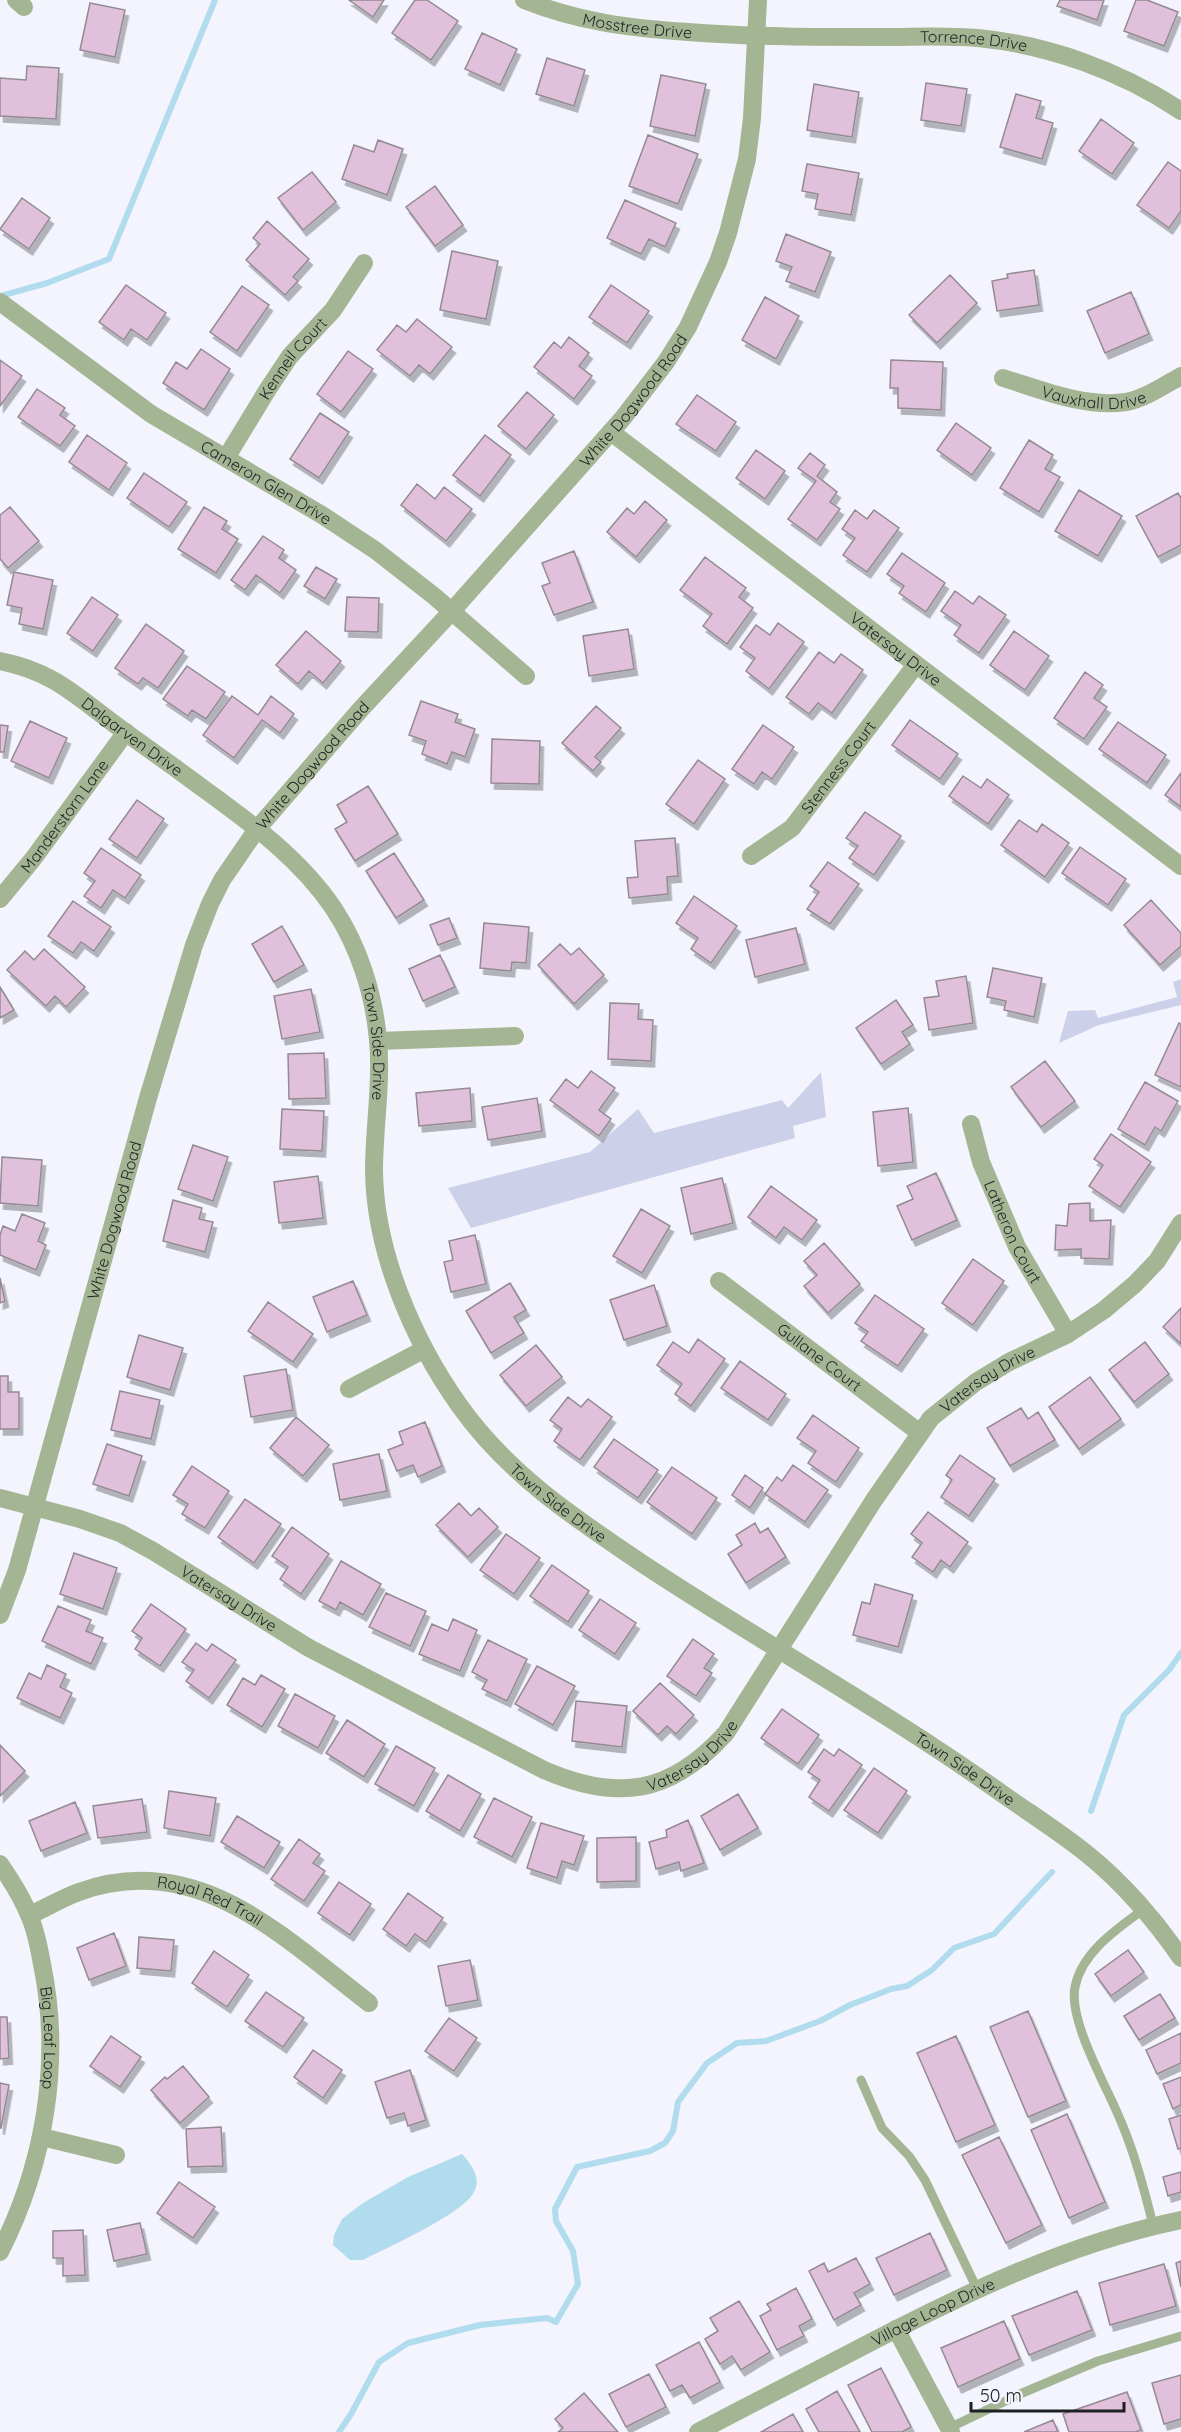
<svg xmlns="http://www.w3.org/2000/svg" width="1181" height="2432" font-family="Quicksand,sans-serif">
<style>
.green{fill:#cdd0e9}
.water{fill:#b0dced}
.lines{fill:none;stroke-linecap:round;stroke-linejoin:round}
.stream{stroke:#b0dced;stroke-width:6}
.building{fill:#e1c0db;stroke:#948b92;stroke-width:1.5;filter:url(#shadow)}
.lane{stroke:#a4b593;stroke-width:9}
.street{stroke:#a4b593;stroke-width:18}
.labels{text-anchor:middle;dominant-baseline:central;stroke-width:4.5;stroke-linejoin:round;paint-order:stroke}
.street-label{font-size:16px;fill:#1f2024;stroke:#f3f4fd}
</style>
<defs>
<filter id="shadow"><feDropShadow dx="3.5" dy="6" stdDeviation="0" flood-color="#0004"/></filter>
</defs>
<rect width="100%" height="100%" fill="#f3f4fd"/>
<path class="green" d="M1181,979V1005L1099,1025L1059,1043L1068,1011L1095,1010L1098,1018L1177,997L1173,982Z
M821,1072L826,1117L793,1126L795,1138L471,1228L448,1188L590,1152L638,1109L654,1133L782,1100L788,1108Z"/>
<path class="water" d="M462,2154C471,2164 482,2178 474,2192C463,2214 388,2247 363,2260H350L333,2245L334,2235L342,2219L363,2203L408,2177Z"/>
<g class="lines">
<path class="stream" d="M0,296L47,283L109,259L215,0
M1091,1811L1124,1715L1169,1670L1181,1653
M339,2432L351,2414L379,2362L408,2343L480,2325L547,2318L556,2322L578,2284L573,2251L556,2221L555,2209L577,2167L650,2151L665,2143L673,2131L678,2102L707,2063L737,2043L766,2041L820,2021L850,2005L891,1989L907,1986L932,1970L954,1948L994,1934L1052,1872"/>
</g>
<path class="building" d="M349,0H384L373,17Z
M415,0H427L458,21L431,60L392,33Z
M1060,0H1104L1097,20L1057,6Z
M1136,0H1147L1178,12L1164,46L1124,31Z
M90,3L125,10L115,57L80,50Z
M482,33L517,49L500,85L465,69Z
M547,58L585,70L574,106L536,94Z
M27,66L59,68L56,119L0,116V78L26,80Z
M661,75L706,84L695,136L650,126Z
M926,83L967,89L961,126L921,120Z
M814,84L859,92L852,137L807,130Z
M1016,94L1041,101L1036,118L1053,123L1042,159L1000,147Z
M1101,119L1134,143L1112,174L1079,151Z
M648,135L698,154L678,204L629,186Z
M378,140L403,149L387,195L342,179L354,145L374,152Z
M1168,162L1181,171V211L1169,228L1137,205Z
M807,164L859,173L851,215L815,209L818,194L802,191Z
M312,172L336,202L303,230L278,198Z
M435,186L463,225L435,246L406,207Z
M22,198L50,218L29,249L0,229Z
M625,200L676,223L665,247L649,239L641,254L607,238Z
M267,221L309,259L293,277L298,281L285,295L246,260L260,244L253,238Z
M786,234L831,252L815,292L786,281L792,267L776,261Z
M452,251L498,261L486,319L440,310Z
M1034,270L1039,305L997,311L992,281L1008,278L1007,274Z
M950,275L977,303L937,343L909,315Z
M126,285L166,313L147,340L131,329L124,340L99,322Z
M611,285L649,311L627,343L589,317Z
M242,286L269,305L237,351L210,332Z
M1131,292L1149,334L1105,353L1087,311Z
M765,297L799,316L776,359L742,340Z
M417,319L452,347L430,374L419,365L410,376L377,350L397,325L406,332Z
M569,337L589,353L579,366L592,376L574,399L534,367L554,342L561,348Z
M201,349L230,369L204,410L163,383L176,362L187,369Z
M348,351L373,369L341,412L317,394Z
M0,360L22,376L0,406Z
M891,360L943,362L941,410L898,408V388H890Z
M37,389L65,408L60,415L75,426L60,446L18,417Z
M527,392L554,415L526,449L498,426Z
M697,395L736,422L716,451L676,424Z
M320,413L349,432L319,478L290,459Z
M956,423L991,448L972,475L937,450Z
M87,435L127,463L109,490L69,462Z
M485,435L511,455L480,496L453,475Z
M1029,440L1053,455L1045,469L1060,477L1039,512L1000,488Z
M756,450L785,471L765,499L736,478Z
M810,453L825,465L817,476L837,492L830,502L840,509L817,540L788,519L816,481L798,468Z
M144,473L187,502L169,527L127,498Z
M417,484L435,499L444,487L472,509L446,541L401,505Z
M1079,490L1122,516L1098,556L1055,531Z
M1178,493L1181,498V545L1158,557L1136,516Z
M645,501L667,520L636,557L607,532L627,508L634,514Z
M10,507L39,541L8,568L0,559V515Z
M204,507L227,521L222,529L238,539L216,573L178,549Z
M855,510L867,519L874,510L899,528L867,572L843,555L855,538L842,529Z
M263,536L284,550L279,558L296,570L280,593L256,575L245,590L231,580Z
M574,551L593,602L554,615L542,586L550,583L542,563Z
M902,553L945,583L926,612L899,593L904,586L887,574Z
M705,557L746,588L739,597L753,608L727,644L703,626L712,614L680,590Z
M316,567L337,579L325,599L304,586Z
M14,572L53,580L43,629L19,624L22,608L7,605Z
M955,591L973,604L979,596L1006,615L979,653L954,635L961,625L941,611Z
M92,597L118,615L93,651L67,633Z
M347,597L379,598L378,632L345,631Z
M778,623L804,642L769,689L746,671L755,658L740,647L756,625L770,635Z
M146,624L184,651L158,688L143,678L138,684L115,668Z
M628,629L634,669L589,676L583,636Z
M306,631L341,661L323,683L309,671L298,684L276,665Z
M1014,631L1049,656L1025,690L990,665Z
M819,652L834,663L841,654L863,670L832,713L818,703L809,714L786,697Z
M187,666L225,692L206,719L192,710L188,716L163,699Z
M1085,672L1103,685L1094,698L1107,707L1084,739L1054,718Z
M232,696L258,715L271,696L294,714L280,733L262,720L234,758L203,735Z
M421,701L458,714L455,722L475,729L465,757L452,752L447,764L422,754L426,741L409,735Z
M596,706L621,728L595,757L601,762L593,771L562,743Z
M910,720L958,754L940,779L892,745Z
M30,721L67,738L49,778L11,761Z
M1118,722L1166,755L1147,783L1099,749Z
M0,725L8,726L4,752H0Z
M763,725L794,747L772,779L762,772L754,784L732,769Z
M492,739L540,741L539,784L491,783Z
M698,760L725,779L694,824L666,804Z
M1181,773V807L1165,795Z
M963,776L981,788L987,779L1009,795L988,824L949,796Z
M368,786L398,834L355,861L335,829L347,822L337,805Z
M137,800L164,819L137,858L109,839Z
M865,812L901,836L874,875L849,858L858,846L846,838Z
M1019,820L1037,832L1042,824L1069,843L1045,877L1001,845Z
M675,838L678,876L667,877L668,894L629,898L627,878L638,877L635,841Z
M1080,847L1126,879L1108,905L1062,873Z
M101,848L141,875L125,898L113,890L101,908L84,896L95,881L84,873Z
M394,853L424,900L396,918L366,871Z
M828,862L859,884L830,924L807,909L819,892L810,886Z
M694,896L737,926L711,963L691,949L698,938L676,923Z
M1151,900L1181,933V946L1160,965L1124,925Z
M73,901L111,927L94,951L81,942L73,953L48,936Z
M449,918L457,938L438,945L430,925Z
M484,923L529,927L526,963L512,962L511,971L480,968Z
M282,926L304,965L274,982L252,944Z
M796,928L805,964L755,977L746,940Z
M560,944L571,955L579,948L604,975L574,1004L538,965Z
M44,949L85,987L66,1007L55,996L46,1006L7,970L25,951L34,960Z
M440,955L455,987L423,1001L409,969Z
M993,968L1042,978L1034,1017L1004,1010L1006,1001L987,997Z
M966,976L973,1023L929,1030L924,998L939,996L936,981Z
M0,987L14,1010L0,1018Z
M311,989L320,1032L282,1039L274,996Z
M896,1000L913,1025L902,1032L910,1044L881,1064L856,1028Z
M610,1003L639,1004L638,1019L653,1020L651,1061L608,1059Z
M1179,1023L1181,1024V1087L1155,1075Z
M324,1053L326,1098L289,1099L288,1054Z
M1045,1061L1075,1101L1041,1127L1011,1087Z
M591,1071L615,1088L599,1110L611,1119L599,1136L550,1100L566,1079L578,1088Z
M1145,1082L1178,1101L1161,1131L1155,1127L1145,1145L1118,1129Z
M470,1088L472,1121L419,1126L416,1093Z
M537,1098L542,1131L488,1140L482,1107Z
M908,1108L913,1162L878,1166L873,1112Z
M282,1109L324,1111L322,1151L280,1149Z
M1111,1134L1151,1162L1120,1207L1089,1186L1103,1165L1094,1159Z
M193,1145L228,1157L213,1201L178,1189Z
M2,1157L42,1160L38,1206L0,1203Z
M936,1173L957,1220L912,1240L897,1206L913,1199L907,1186Z
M318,1176L323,1218L279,1223L274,1182Z
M722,1178L733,1223L691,1234L681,1188Z
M771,1186L817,1220L802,1240L784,1227L776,1238L748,1217Z
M173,1200L202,1208L199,1219L213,1222L205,1252L163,1241Z
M1090,1203V1221L1111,1220L1109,1259L1081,1258V1249L1055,1250L1056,1225L1067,1226L1069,1204Z
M641,1209L670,1226L642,1273L613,1256Z
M22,1214L45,1223L38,1241L46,1245L36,1270L0,1255V1235L3,1226L15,1231Z
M475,1235L486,1284L451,1292L444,1262L453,1260L449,1241Z
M824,1243L860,1284L828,1313L804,1286L817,1275L804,1261Z
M973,1259L1004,1281L973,1325L942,1303Z
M0,1278L5,1301L0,1303Z
M353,1281L367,1315L327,1332L313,1297Z
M510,1283L526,1310L514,1317L524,1333L491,1353L466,1311Z
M654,1285L667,1326L624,1340L610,1300Z
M875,1295L924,1329L898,1366L861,1341L868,1332L855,1323Z
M268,1302L313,1334L293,1362L248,1331Z
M1181,1308V1344L1163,1327Z
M139,1335L183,1348L170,1390L127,1377Z
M698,1339L725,1359L691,1406L675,1394L682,1384L657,1365L673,1342L689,1353Z
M1145,1342L1169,1374L1134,1402L1109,1370Z
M536,1345L562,1377L526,1406L500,1375Z
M740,1361L786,1394L768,1420L721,1388Z
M286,1369L293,1410L251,1417L244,1376Z
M0,1376H8V1392H19V1429H0Z
M1090,1377L1121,1419L1079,1449L1049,1407Z
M120,1391L160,1400L151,1439L111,1430Z
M568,1397L581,1407L588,1399L612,1417L580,1460L554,1441L562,1429L550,1420Z
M1021,1408L1028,1419L1038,1412L1055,1440L1010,1466L987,1428Z
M813,1415L859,1448L836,1482L808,1463L816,1451L797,1438Z
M296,1417L329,1445L303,1476L270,1448Z
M425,1422L442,1466L418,1477L413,1465L397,1471L388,1450L403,1444L399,1432Z
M614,1439L658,1470L638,1498L594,1467Z
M107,1444L142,1456L129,1496L93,1484Z
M379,1454L387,1491L340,1500L333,1464Z
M960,1455L995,1479L969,1516L941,1497L952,1480L946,1475Z
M793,1465L828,1490L805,1522L765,1494L777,1477L782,1481Z
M192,1466L229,1491L205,1528L182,1514L188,1504L173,1495Z
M672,1467L717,1498L692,1534L647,1502Z
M745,1475L763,1488L750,1508L732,1495Z
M245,1499L281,1524L254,1563L218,1537Z
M459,1503L471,1516L479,1508L498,1527L468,1557L436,1525Z
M928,1512L968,1542L950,1567L941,1560L933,1572L912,1557L922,1543L911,1534Z
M755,1523L760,1533L768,1528L786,1557L746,1583L728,1554L742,1545L736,1535Z
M292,1527L329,1554L301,1594L280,1579L288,1567L272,1556Z
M506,1534L540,1558L514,1594L480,1570Z
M74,1553L117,1568L103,1609L60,1594Z
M341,1561L381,1584L363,1615L340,1602L336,1610L319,1601Z
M552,1565L589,1591L568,1622L530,1596Z
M875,1584L913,1595L898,1647L853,1635L862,1602L870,1604Z
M386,1593L426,1611L410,1646L369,1627Z
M600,1599L636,1623L615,1654L579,1630Z
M151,1604L186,1629L160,1666L135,1649L142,1638L132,1631Z
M58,1606L91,1620L86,1631L103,1638L91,1664L42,1641Z
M453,1619L477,1630L460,1671L419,1654L432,1624L448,1631Z
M693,1639L714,1654L704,1668L712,1673L696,1696L667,1676Z
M488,1640L527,1659L507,1701L482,1689L487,1680L472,1672Z
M196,1643L207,1651L212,1644L236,1660L209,1698L186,1681L194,1670L182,1662Z
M47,1665L66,1674L60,1687L72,1693L60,1718L17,1698L29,1673L41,1679Z
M537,1666L575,1686L553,1725L515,1704Z
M261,1675L285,1689L262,1727L227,1705L243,1678L255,1685Z
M660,1683L694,1715L676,1734L667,1726L658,1735L633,1711Z
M295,1694L335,1716L318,1748L278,1726Z
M576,1701L627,1706L622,1747L572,1741Z
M782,1709L819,1735L798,1764L761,1738Z
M347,1720L385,1744L364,1777L326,1753Z
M0,1745L25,1771L0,1796Z
M396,1746L435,1768L414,1806L375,1784Z
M824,1749L834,1756L839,1749L862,1765L829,1811L809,1797L820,1780L808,1772Z
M874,1768L907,1791L878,1833L844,1810Z
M448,1775L481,1794L460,1831L426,1811Z
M169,1791L216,1798L210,1836L164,1828Z
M738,1794L758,1828L720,1850L701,1816Z
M494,1798L532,1817L512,1857L474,1837Z
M142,1799L147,1832L98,1838L93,1806Z
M75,1802L87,1833L41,1851L29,1821Z
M237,1816L280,1842L264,1868L221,1842Z
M688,1820L704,1863L681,1871L679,1862L656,1869L649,1842L667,1837L666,1830Z
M541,1823L584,1836L574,1865L562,1861L557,1878L527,1868Z
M636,1837V1881L597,1882V1838Z
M299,1839L320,1854L313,1863L325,1871L304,1901L271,1879Z
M339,1882L371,1904L350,1935L318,1913Z
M408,1893L443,1918L426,1942L415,1934L406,1946L383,1929Z
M114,1933L126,1966L89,1980L77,1948Z
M139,1937L174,1940L171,1971L137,1968Z
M1128,1950L1144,1972L1111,1996L1095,1974Z
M214,1951L249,1975L227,2007L192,1983Z
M470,1960L478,2000L446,2006L438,1966Z
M266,1992L304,2018L283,2047L245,2021Z
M1160,1994L1175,2018L1139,2040L1124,2016Z
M1028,2011L1066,2101L1028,2117L990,2027Z
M0,2017H7L9,2058L0,2059Z
M449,2018L477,2038L454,2071L425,2051Z
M1181,2033V2063L1157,2074L1146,2050Z
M111,2036L141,2057L120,2087L90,2066Z
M956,2036L995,2125L956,2142L917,2053Z
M313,2050L342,2070L323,2098L294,2077Z
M183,2066L209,2097L180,2123L151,2090L165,2077L167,2079Z
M410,2070L426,2120L408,2126L404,2113L387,2118L375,2082Z
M1181,2077V2105L1173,2109L1163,2084Z
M0,2083L9,2085L1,2128H0Z
M1067,2114L1105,2202L1069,2218L1031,2130Z
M1181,2115V2148L1178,2149L1169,2119Z
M221,2127L223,2166L188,2167L186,2129Z
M999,2137L1042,2225L1006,2243L962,2155Z
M1181,2172V2192L1168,2196L1163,2177Z
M179,2182L215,2207L193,2238L157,2213Z
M140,2223L147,2254L114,2261L107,2230Z
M83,2230L85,2275L63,2276V2258H53V2231Z
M930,2233L947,2270L894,2295L876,2258Z
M856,2258L870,2284L854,2293L861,2305L834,2320L809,2271L824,2263L828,2272Z
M1181,2261V2287L1176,2263Z
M1164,2264L1176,2306L1110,2325L1099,2283Z
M796,2288L812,2319L799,2326L804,2336L777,2350L760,2316L771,2310L767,2304Z
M1077,2291L1092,2330L1029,2355L1012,2316Z
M739,2301L770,2352L741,2370L732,2356L720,2364L705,2339L718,2331L710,2318Z
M1004,2321L1020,2359L958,2387L941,2348Z
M699,2342L720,2382L690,2398L682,2385L670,2391L656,2365Z
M881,2368L911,2427L902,2432H872L848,2385Z
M649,2374L666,2407L626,2427L609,2394Z
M1181,2375V2419L1164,2424L1152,2383Z
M837,2391L860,2432H819L806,2409Z
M1127,2392L1141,2430L1135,2432H1069L1063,2414Z
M584,2393L618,2432H558L563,2428L555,2419Z
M793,2414L803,2432H761Z
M1053,2420L1058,2432H1024Z"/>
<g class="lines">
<path class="lane" d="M1144,1909C1117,1929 1082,1952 1075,1987C1068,2022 1109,2090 1122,2124C1136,2157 1145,2192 1153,2225
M861,2080L882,2128L909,2156L925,2180L977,2289
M949,2428L1020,2394L1098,2361L1181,2336"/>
<g class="street">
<path d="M16,0L24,7"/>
<path id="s1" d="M524,0C579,22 629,28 688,32C753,37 818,37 883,37C914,37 946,35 978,38C1049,45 1121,71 1181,111"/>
<path id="s2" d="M0,302L151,414L322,515L375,550L434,596L526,676"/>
<path id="s3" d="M1003,378C1042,390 1085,408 1126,402C1144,399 1165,385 1181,376"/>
<path id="s4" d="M611,432L1181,866"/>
<path id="s5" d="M226,458L268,389L290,356L333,310L364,263"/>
<path id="s6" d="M0,661C51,671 73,693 113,723C133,738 153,752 174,767C230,809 294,849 334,909C359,947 374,994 378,1040C382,1083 374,1128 374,1171C375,1252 413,1340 459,1405C509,1476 579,1521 649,1568C766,1645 889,1713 1004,1795C1031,1814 1061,1833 1087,1854C1122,1882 1156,1921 1181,1958"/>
<path id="s7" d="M751,856L792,828L915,666"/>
<path id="s8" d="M0,899L33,859L126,732"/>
<path d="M378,1041L515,1036"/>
<path id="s9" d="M971,1124L981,1162L1017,1247L1068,1334"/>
<path id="s10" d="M719,1281L920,1433"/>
<path d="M349,1389L423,1350"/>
<path id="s11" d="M0,1498L80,1519L120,1533L153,1551L309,1648L544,1770C618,1802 671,1794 726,1733L874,1500L931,1418L976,1382L1009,1362L1068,1334L1104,1310L1135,1284L1157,1261L1181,1223"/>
<path id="s12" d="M0,1615L17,1570L148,1098L194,945L210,904L222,880L257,829L360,710L452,611L623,418L666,362L688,327L718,262L728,233L747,159L752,118L758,0"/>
<path id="s13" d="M0,1864C11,1880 22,1897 29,1915C36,1930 39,1948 42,1964C62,2061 45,2163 0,2252"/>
<path id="s14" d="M30,1915C46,1908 62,1898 79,1892C197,1849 283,1937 369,2003"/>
<path d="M42,2137L116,2155"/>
<path d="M896,2329L951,2432"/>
<path id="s15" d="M698,2432C749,2405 800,2379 852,2352C957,2297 1064,2244 1181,2220"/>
</g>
</g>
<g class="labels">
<g class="street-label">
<text stroke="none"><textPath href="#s1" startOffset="117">Mosstree Drive</textPath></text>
<text stroke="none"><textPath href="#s1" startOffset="454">Torrence Drive</textPath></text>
<text stroke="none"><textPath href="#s5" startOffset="120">Kenneil Court</textPath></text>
<text stroke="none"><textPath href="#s3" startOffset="94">Vauxhall Drive</textPath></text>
<text stroke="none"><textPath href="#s12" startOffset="1401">White Dogwood Road</textPath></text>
<text stroke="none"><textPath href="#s2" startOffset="322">Cameron Glen Drive</textPath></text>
<text stroke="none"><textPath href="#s4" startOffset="358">Vatersay Drive</textPath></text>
<text stroke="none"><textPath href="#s6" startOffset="154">Dalgarven Drive</textPath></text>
<text stroke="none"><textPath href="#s12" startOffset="915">White Dogwood Road</textPath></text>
<text stroke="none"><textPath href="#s7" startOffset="126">Stenness Court</textPath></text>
<text stroke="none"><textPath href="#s8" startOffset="105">Manderstorn Lane</textPath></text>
<text stroke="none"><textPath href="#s6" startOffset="562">Town Side Drive</textPath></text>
<text stroke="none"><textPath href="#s12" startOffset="411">White Dogwood Road</textPath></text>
<text stroke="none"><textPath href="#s9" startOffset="116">Latheron Court</textPath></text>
<text stroke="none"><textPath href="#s10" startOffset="126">Gullane Court</textPath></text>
<text stroke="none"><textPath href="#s11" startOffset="1258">Vatersay Drive</textPath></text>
<text stroke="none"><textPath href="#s6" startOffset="1084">Town Side Drive</textPath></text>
<text stroke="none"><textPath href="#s11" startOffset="252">Vatersay Drive</textPath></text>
<text stroke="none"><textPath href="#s11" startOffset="772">Vatersay Drive</textPath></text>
<text stroke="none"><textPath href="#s6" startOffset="1570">Town Side Drive</textPath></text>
<text stroke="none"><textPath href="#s14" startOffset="190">Royal Red Trail</textPath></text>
<text stroke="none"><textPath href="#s13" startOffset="184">Big Leaf Loop</textPath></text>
<text stroke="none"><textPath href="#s15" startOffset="264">Village Loop Drive</textPath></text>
</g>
</g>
<path d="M971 2402v9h153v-9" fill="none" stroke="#1f2024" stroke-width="3"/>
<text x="980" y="2402" font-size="18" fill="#1f2024" stroke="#f3f4fd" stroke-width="4.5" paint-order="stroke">50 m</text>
</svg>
